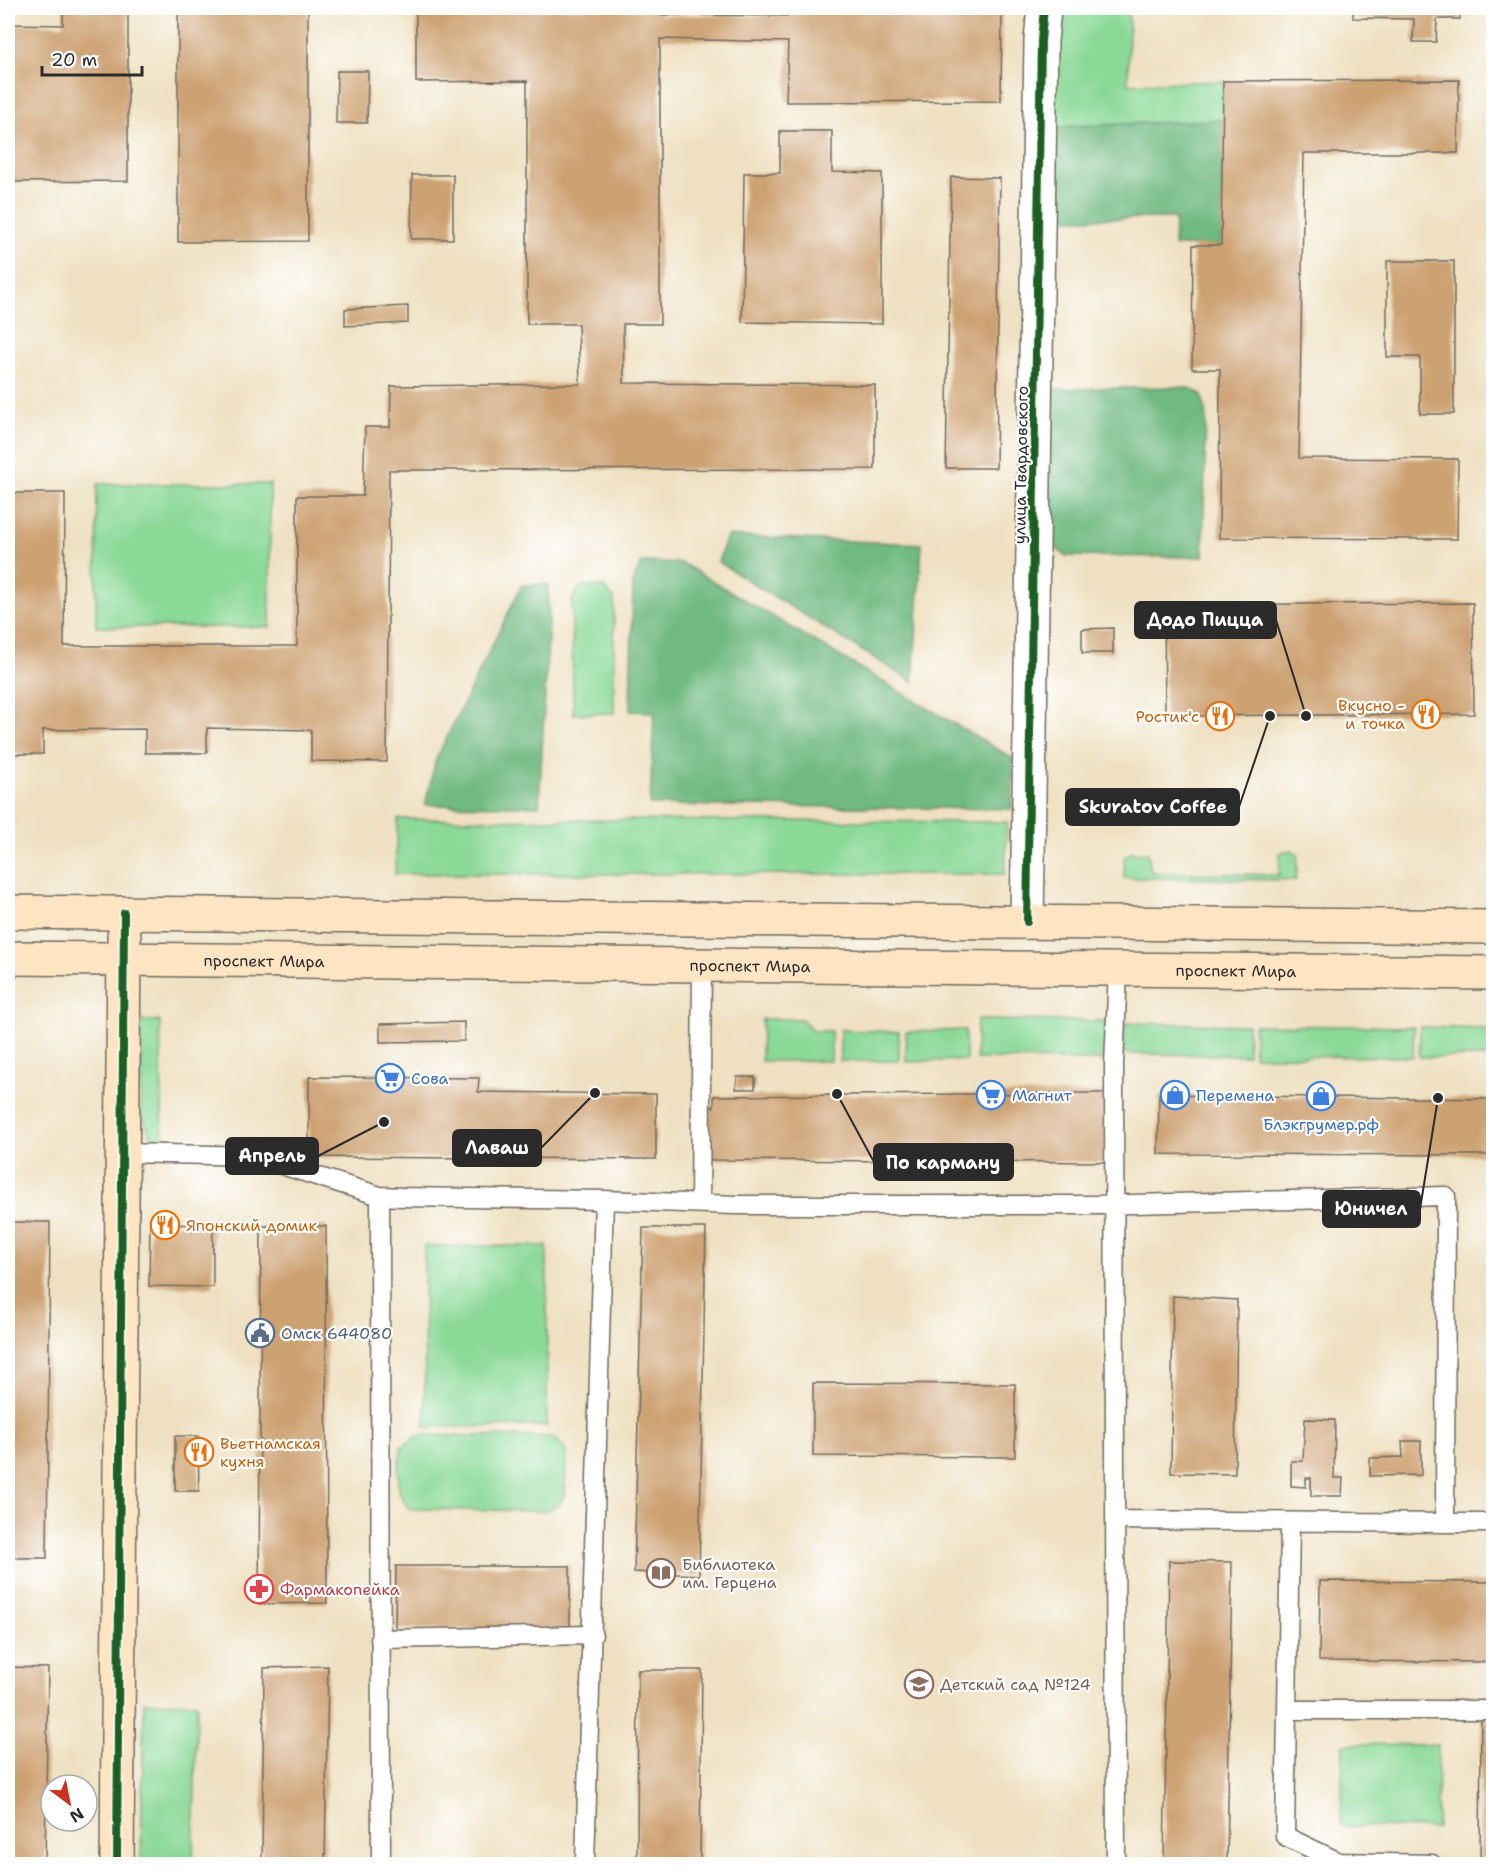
<svg xmlns="http://www.w3.org/2000/svg" width="1501" height="1872" font-family="'Shantell Sans',sans-serif">
<style>
.green{fill:#8bd997;stroke:#5b8261;stroke-width:1.5}
.forest{fill:#70b980;stroke:#4e7256;stroke-width:1.5}
.building{fill:#cda273}
.lines{fill:none;stroke-linecap:round;stroke-linejoin:round}
.lane-casing{stroke:#6f6a5f;stroke-width:21}
.street-casing{stroke:#6f6a5f;stroke-width:36}
.secondary-casing{stroke:#6f6a5f;stroke-width:36}
.lane{stroke:#fff;stroke-width:18}
.street{stroke:#fff;stroke-width:33}
.secondary{stroke:#fde5c4;stroke-width:33}
.cycleway-casing{stroke:#fff;stroke-width:11}
.cycleway{stroke:#1b5e20;stroke-width:8}
.labels{text-anchor:middle;dominant-baseline:central;stroke-width:4.5;stroke-linejoin:round;paint-order:stroke}
.street-label{font-size:16px;fill:#2b2b2b;stroke:#fff}
.food-label{font-size:16px;fill:#c56008;stroke:#fff;text-anchor:end}
.shop-label{font-size:16px;fill:#366cbe;stroke:#fff;text-anchor:start}
.service-label{font-size:16px;fill:#4e5e75;stroke:#fff;text-anchor:start}
.education-label{font-size:16px;fill:#785e54;stroke:#fff;text-anchor:start}
.health-label{font-size:16px;fill:#be3a42;stroke:#fff;text-anchor:start}
.leader{fill:none;stroke:#2b2b2b;stroke-width:2}
.callout-dot{fill:#2b2b2b;stroke:#fff;stroke-width:2}
.callout{fill:#2b2b2b;stroke:#2b2b2b;stroke-width:2}
.callout-label{font-size:18px;text-anchor:middle;font-weight:bold;fill:#fff}
</style>
<rect width="100%" height="100%" fill="#fff"/>
<filter id="ink" filterUnits="userSpaceOnUse"><feTurbulence type="fractalNoise" baseFrequency=".0167" numOctaves="2"/><feDisplacementMap in="SourceGraphic" scale="12" xChannelSelector="R" yChannelSelector="G"/><feConvolveMatrix kernelMatrix="1 2 1 2 8 2 1 2 1" color-interpolation-filters="sRGB"/></filter>
<filter id="wash" filterUnits="userSpaceOnUse"><feTurbulence type="fractalNoise" baseFrequency=".008" numOctaves="4" result="noise"/><feDisplacementMap in="SourceGraphic" scale="24" xChannelSelector="R" yChannelSelector="G"/><feGaussianBlur stdDeviation="1.35" result="paint"/><feColorMatrix in="noise" values="0 0 0 0 0 0 0 0 0 0 0 0 0 0 0 0 0 1.4 0 .05"/><feComposite in="paint" operator="in"/></filter>
<g filter="url(#wash)">
<rect width="100%" height="100%" fill="#eee0c0"/>
<path class="green" d="M1064,8H1129L1128,84L1223,81V120L1054,127L1055,59Z
M97,484H270V627H96Z
M581,586L604,587L614,598V713L573,714L572,600Z
M398,819L1007,822L1005,874H395Z
M1290,850L1298,854L1296,880L1124,878V858L1131,852L1148,853L1151,872L1279,875L1280,853Z
M762,1019H802L813,1031H831V1061H761Z
M977,1020L1105,1021L1104,1060L976,1059Z
M140,1021H160L163,1144L152,1138L141,1114Z
M1125,1023L1248,1025V1055L1124,1054Z
M1254,1025L1414,1027L1413,1057L1254,1056Z
M1420,1027L1493,1029V1057H1419Z
M840,1030L899,1032V1061H840Z
M965,1030L966,1060L906,1062V1032Z
M424,1246H547V1426L425,1427Z
M420,1435L549,1437L558,1441L566,1451L565,1495L559,1505L544,1511L410,1509C392,1493 399,1469 401,1447Z
M144,1702L197,1703L193,1864H141Z
M1343,1744L1438,1745L1437,1828L1341,1826Z"/>
<path class="forest" d="M1223,120L1221,245L1174,246L1175,218L1050,219L1054,127Z
M1178,387L1190,388L1201,394L1206,411L1203,557L1066,556C1056,550 1053,543 1050,531L1051,389Z
M727,536L922,544L913,682L718,562Z
M642,562L682,563L1014,759L1012,809L650,805L654,712L630,711L633,580Z
M548,584L549,618L539,806L425,805L436,759L522,585Z"/>
<g id="blocks">
<path class="building" d="M8,8H10V24L63,25V8H128V181L8,182Z
M178,8H308V241L178,242Z
M416,8H661V15L787,16L788,8H1002L1001,101L786,102L788,42L660,39V324H623L624,383L875,385V469L389,470L387,762L311,761V730L207,728V753H145V729L43,730V754H8V493H65L64,646H297V496H363L365,427H390L391,386L580,384L578,324H527V81L416,82Z
M1353,8H1460V19H1437L1436,42H1413L1414,19L1353,18Z
M337,71H368L367,123H336Z
M1459,80L1458,153H1304L1299,458L1458,459L1457,539L1219,538L1220,369H1192L1193,245H1221L1223,81Z
M780,131H832V172L882,173V324L742,322L744,173H780Z
M412,175H453V239H411Z
M951,177L1000,178L996,468H946Z
M1387,261H1454V414H1420V357H1387Z
M408,306V323L345,326V309Z
M1473,603L1474,714L1165,716L1164,605Z
M1113,628V653H1082V629Z
M464,1022V1041L380,1042V1024Z
M309,1077L479,1078L478,1092L656,1094V1159L309,1157Z
M737,1077H755V1089H736Z
M1081,1093H1106L1107,1162L709,1160L707,1107H714V1096Z
M1159,1095L1494,1099V1155L1158,1154Z
M8,1222H50L47,1558H8Z
M150,1224L213,1225V1287L149,1286Z
M261,1226H326L327,1603L259,1604Z
M643,1228H706L699,1575L634,1572Z
M1173,1296L1237,1300L1235,1474L1171,1473Z
M813,1383L1015,1384V1457L813,1456Z
M1305,1419L1335,1420L1334,1478H1343L1342,1496H1311V1478H1306V1487L1291,1486V1461H1303Z
M175,1436H198L199,1491H175Z
M1402,1441H1421V1475L1370,1476V1458L1403,1457Z
M1169,1561L1232,1562L1227,1864H1164Z
M396,1566H570V1629H395Z
M1320,1581L1494,1582V1662L1319,1661Z
M328,1666L325,1864H262L264,1668Z
M8,1667L48,1668L45,1864H8Z
M638,1670H702L700,1864H637Z
M1481,1717H1494V1864H1480Z"/>
</g>
</g>
<g filter="url(#ink)">
<use href="#blocks" fill-opacity="0" stroke="#6f6a5f" stroke-width="1.5"/>
<g class="lines">
<g class="lane-casing">
<path id="lane" d="M124,1153L253,1156L380,1196L403,1197L604,1200L735,1205H1095L1446,1196L1445,1523L1117,1520
M380,1196L381,1864
M700,1203L702,966
M1445,1523H1494
M1290,1524L1285,1836L1339,1862L1432,1864
M380,1639L593,1635
M1287,1710H1494
M585,1864L604,1200
M1116,1864L1114,1065L1118,970"/>
</g>
<g class="street-casing">
<path id="street" d="M1027,922L1041,41L1044,8"/>
</g>
<g class="secondary-casing">
<g id="secondary">
<path d="M8,912L1494,927"/>
<path id="s1" d="M8,958L1494,973"/>
<path d="M117,1864L124,936"/>
</g>
</g>
<use href="#lane" class="lane"/>
<use href="#street" class="street"/>
<use href="#secondary" class="secondary"/>
<g class="cycleway-casing">
<path id="cycleway" d="M1027,922L1041,41L1044,8
M117,1864L124,913"/>
</g>
<use href="#cycleway" class="cycleway"/>
</g>
</g>
<defs>
<g id="restaurant-ring" transform="scale(1.5)"><circle r="9.5" fill="#fff" stroke="#e8710a" stroke-width="1.5"/><path d="M-5-6h1v4h1v-4h1v4h1v-4h1v5L-1.5 .5V6h-2V.5L-5-1ZM5-6V6H3V1.5H1.5Q1.5-4 5-6Z" fill="#e8710a"/></g>
<g id="supermarket-ring" transform="scale(1.5)"><circle r="9.5" fill="#fff" stroke="#3f7fe0" stroke-width="1.5"/><path d="M-6-5.5h2.5l.6 2H6L4.5 2H-2.5L-4.4-4H-6ZM-1.5 3.2a1.3 1.3 0 1 0 .1 0ZM3 3.2a1.3 1.3 0 1 0 .1 0Z" fill="#3f7fe0"/></g>
<g id="shop-ring" transform="scale(1.5)"><circle r="9.5" fill="#fff" stroke="#3f7fe0" stroke-width="1.5"/><path d="M-5-2.5h2.3a2.7 3.5 0 0 1 5.4 0H5L5.5 6h-11ZM-1.5-2.5h3a1.5 2.3 0 0 0-3 0Z" fill="#3f7fe0"/></g>
<g id="civic-ring" transform="scale(1.5)"><circle r="9.5" fill="#fff" stroke="#5c6f8a" stroke-width="1.5"/><path d="M-.6-6.5H3V-4.5H.6V-3L4-1V1h2V6H-6V1h2V-1L-.6-3ZM-1.2 2.5V6h2.4V2.5Z" fill="#5c6f8a"/></g>
<g id="library-ring" transform="scale(1.5)"><circle r="9.5" fill="#fff" stroke="#8d6e63" stroke-width="1.5"/><path d="M-6-4Q-3-5.5-.7-3.5V5Q-3 3-6 4ZM6-4Q3-5.5 .7-3.5V5Q3 3 6 4Z" fill="#8d6e63"/></g>
<g id="pharmacy-ring" transform="scale(1.5)"><circle r="9.5" fill="#fff" stroke="#e0444e" stroke-width="1.5"/><path d="M-2-6h4v4h4v4h-4v4h-4v-4h-4v-4h4Z" fill="#e0444e"/></g>
<g id="school-ring" transform="scale(1.5)"><circle r="9.5" fill="#fff" stroke="#8d6e63" stroke-width="1.5"/><path d="M0-5L7-2L0 1L-7-2ZM-4 1L0 2.5L4 1V4Q0 6-4 4Z" fill="#8d6e63"/></g>
</defs>
<g fill-rule="evenodd">
<use href="#restaurant-ring" x="1426" y="714"/>
<use href="#restaurant-ring" x="1220" y="716"/>
<use href="#supermarket-ring" x="390" y="1078"/>
<use href="#supermarket-ring" x="991" y="1095"/>
<use href="#shop-ring" x="1175" y="1095"/>
<use href="#shop-ring" x="1321" y="1096"/>
<use href="#restaurant-ring" x="165" y="1225"/>
<use href="#civic-ring" x="260" y="1333"/>
<use href="#restaurant-ring" x="199" y="1452"/>
<use href="#library-ring" x="661" y="1573"/>
<use href="#pharmacy-ring" x="259" y="1589"/>
<use href="#school-ring" x="919" y="1684"/>
</g>
<g class="labels">
<g class="street-label">
<text transform="translate(1021 465) rotate(-89)">улица Твардовского</text>
<text stroke="none"><textPath href="#s1" startOffset="256">проспект Мира</textPath></text>
<text stroke="none"><textPath href="#s1" startOffset="742">проспект Мира</textPath></text>
<text stroke="none"><textPath href="#s1" startOffset="1228">проспект Мира</textPath></text>
</g>
<g class="food-label">
<text x="1405" y="705">Вкусно -<tspan x="1405" dy="18">и точка</tspan></text>
<text x="1199" y="716">Ростик'с</text>
<text x="186" y="1225" text-anchor="start">Японский домик</text>
<text x="220" y="1443" text-anchor="start">Вьетнамская<tspan x="220" dy="18">кухня</tspan></text>
</g>
<g class="shop-label">
<text x="411" y="1078">Сова</text>
<text x="1012" y="1095">Магнит</text>
<text x="1196" y="1095">Перемена</text>
<text x="1321" y="1124" text-anchor="middle">Блэкгрумер.рф</text>
</g>
<g class="service-label">
<text x="281" y="1333">Омск 644080</text>
</g>
<g class="education-label">
<text x="682" y="1564">Библиотека<tspan x="682" dy="18">им. Герцена</tspan></text>
<text x="940" y="1684">Детский сад №124</text>
</g>
<g class="health-label">
<text x="280" y="1589">Фармакопейка</text>
</g>
</g>
<path class="leader" d="M1306 716L1276 620M1270 716L1239 807M595 1093L541 1148M384 1122L318 1156M837 1094L874 1162M1438 1098L1420 1209"/>
<g class="callout-dot">
<circle cx="1306" cy="716" r="6"/>
<circle cx="1270" cy="716" r="6"/>
<circle cx="595" cy="1093" r="6"/>
<circle cx="384" cy="1122" r="6"/>
<circle cx="837" cy="1094" r="6"/>
<circle cx="1438" cy="1098" r="6"/>
</g>
<g class="callout">
<rect x="1135" y="602" width="141" height="36" rx="6"/>
<rect x="1066" y="789" width="173" height="36" rx="6"/>
<rect x="453" y="1130" width="88" height="36" rx="6"/>
<rect x="226" y="1138" width="92" height="36" rx="6"/>
<rect x="874" y="1144" width="139" height="36" rx="6"/>
<rect x="1323" y="1191" width="97" height="36" rx="6"/>
</g>
<g class="callout-label">
<text x="1205" y="626">Додо Пицца</text>
<text x="1153" y="813">Skuratov Coffee</text>
<text x="497" y="1154">Лаваш</text>
<text x="272" y="1162">Апрель</text>
<text x="943" y="1169">По карману</text>
<text x="1371" y="1215">Юничел</text>
</g>
<rect width="1501" height="1872" fill="none" stroke="#fff" stroke-width="30"/>
<g transform="translate(69 1803) rotate(148)"><circle r="28" fill="#ffffff" stroke="#aaaaaa" stroke-width="1.5"/>
<path d="M0-4.5L10 22L0 15L-10 22Z" fill="#c8321e"/>
<text y="-9" font-size="16" font-weight="bold" text-anchor="middle" fill="#2b2b2b">N</text>
</g>
<path d="M42 66v9h100v-9" fill="none" stroke="#2b2b2b" stroke-width="3"/>
<text x="51" y="66" font-size="18" fill="#2b2b2b" stroke="#ffffff" stroke-width="4.5" paint-order="stroke">20 m</text>
</svg>
